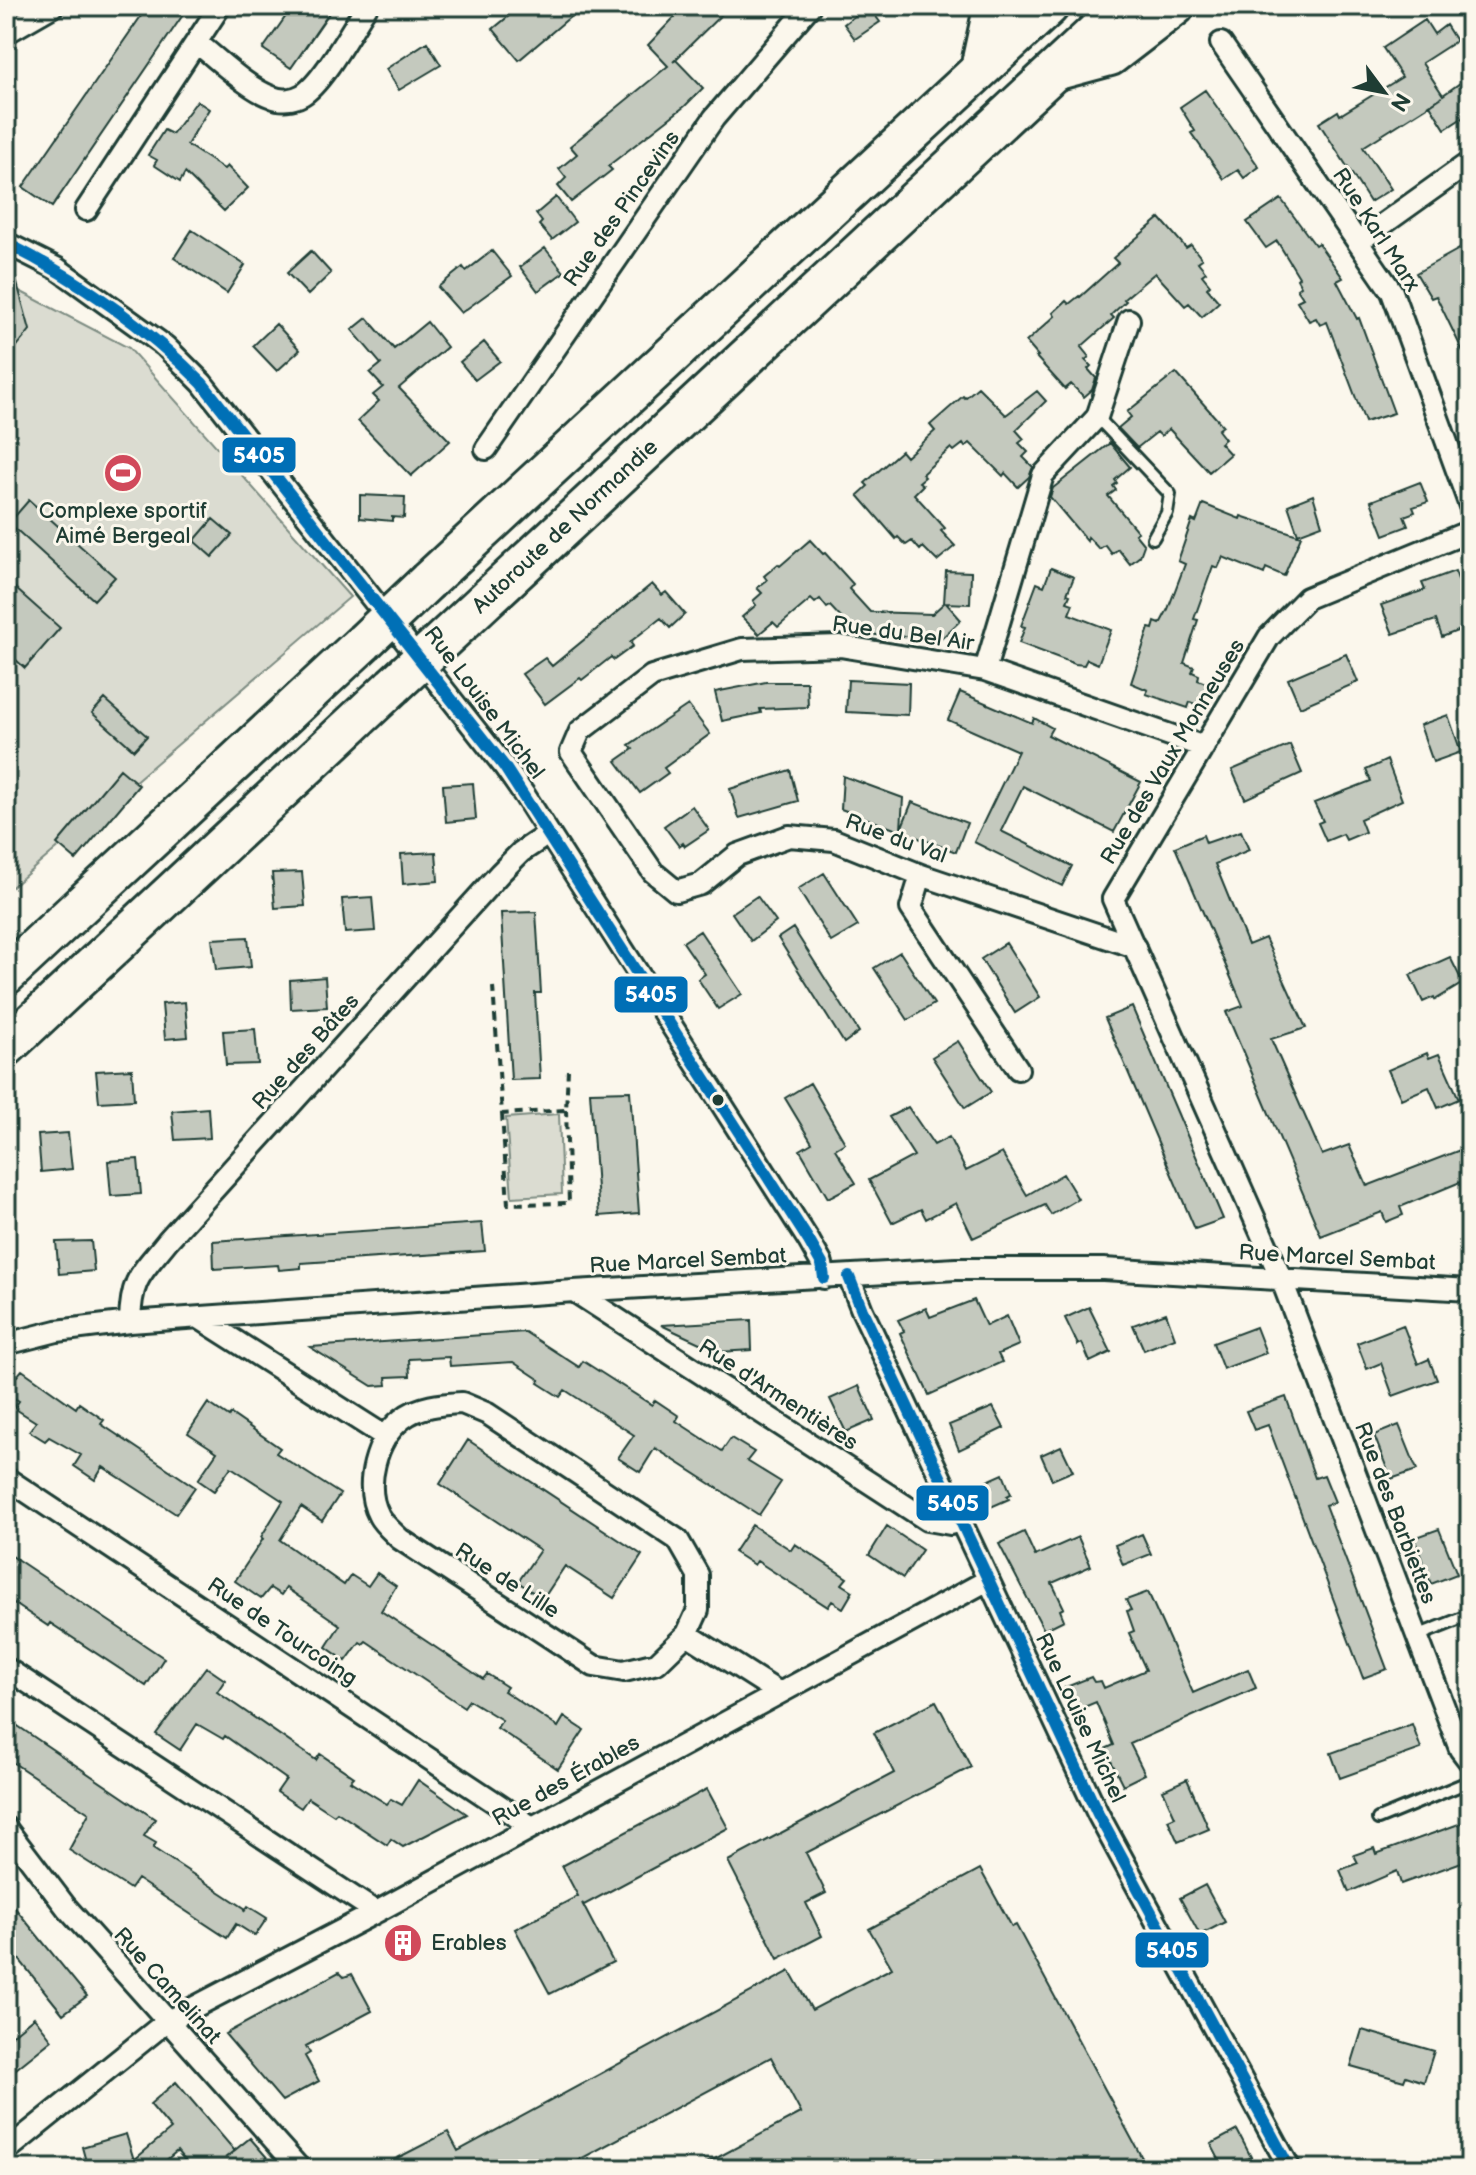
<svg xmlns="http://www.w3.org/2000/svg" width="1476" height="2175" font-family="'Balsamiq Sans',sans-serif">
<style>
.green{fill:#dbdcd1;stroke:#7d8c82;stroke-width:2}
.building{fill:#c4c9be;stroke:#1f3d34;stroke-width:2}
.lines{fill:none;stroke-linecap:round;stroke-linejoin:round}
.service-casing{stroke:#1f3d34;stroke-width:16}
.minor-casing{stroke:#1f3d34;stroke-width:26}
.motorway-casing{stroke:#1f3d34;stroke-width:44}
.path{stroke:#1f3d34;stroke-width:4;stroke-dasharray:8 6;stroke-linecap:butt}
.service{stroke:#fbf7ec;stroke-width:10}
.minor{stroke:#fbf7ec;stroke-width:20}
.motorway{stroke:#fbf7ec;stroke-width:38}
.motorway-bridge-casing{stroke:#1f3d34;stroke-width:44;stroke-linecap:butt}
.motorway-bridge{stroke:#fbf7ec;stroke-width:38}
.bus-1-casing{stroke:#fbf7ec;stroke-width:18}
.bus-1{stroke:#006fb6;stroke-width:12}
.bus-dot{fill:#1f3d34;stroke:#fbf7ec;stroke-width:3}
.labels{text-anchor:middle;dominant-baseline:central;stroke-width:6;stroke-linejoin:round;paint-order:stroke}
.street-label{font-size:22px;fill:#1f3d34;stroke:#fbf7ec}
.poi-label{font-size:22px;fill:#1f3d34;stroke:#fbf7ec}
.line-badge{stroke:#fbf7ec;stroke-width:3}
.badge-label{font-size:22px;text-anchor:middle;font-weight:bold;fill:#fff}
</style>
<rect width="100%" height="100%" fill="#fbf7ec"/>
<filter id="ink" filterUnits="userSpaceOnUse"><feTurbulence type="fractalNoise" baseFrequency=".0125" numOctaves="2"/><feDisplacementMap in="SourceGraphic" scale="16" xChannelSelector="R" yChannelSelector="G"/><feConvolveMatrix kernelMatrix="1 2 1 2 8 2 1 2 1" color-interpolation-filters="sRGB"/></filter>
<g filter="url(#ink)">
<path class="green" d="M6,284L129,348L350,597L6,892Z
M559,1114L562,1194L512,1197L506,1118Z"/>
<path class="building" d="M148,6H189L52,207L23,187Z
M293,6H334L291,68L263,49Z
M521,6H583L519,60L493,29Z
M685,6H730L673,62L676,60L703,88L685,106L608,166L612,170L571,202L558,186L566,178L559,169L577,154L570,146L668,66L648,45Z
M868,6L880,22L855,39L844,24Z
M1425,20L1434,34L1446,25L1456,41L1422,63L1443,95L1470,76V113L1445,129L1430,105L1442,97L1363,147L1391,189L1370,202L1319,123L1338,111L1340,115L1402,77L1383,48Z
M427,42L441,65L399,90L386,69Z
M1205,90L1259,167L1244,178L1238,170L1224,179L1191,133L1195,131L1180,107Z
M197,101L209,109L187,145L224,169L227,166L248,188L224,211L185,173L180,182L154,165L157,160L148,155L164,130L172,134Z
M556,197L575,222L552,240L539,225L542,222L536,214Z
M1281,199L1315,245L1318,243L1343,278L1337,281L1357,319L1359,318L1394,413L1365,422L1327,322L1320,325L1316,318L1309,321L1297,301L1303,298L1297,289L1301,286L1297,279L1299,277L1277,241L1266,248L1247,222Z
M1160,218L1186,248L1191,245L1202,259L1198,262L1206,272L1202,275L1210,285L1207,288L1219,302L1202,317L1189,303L1185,306L1155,273L1124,299L1126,301L1111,315L1114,318L1081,347L1089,357L1085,360L1091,366L1088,369L1096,378L1092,390L1084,397L1071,384L1065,389L1036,357L1038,356L1026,342L1055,316L1053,313L1066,301L1069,304L1079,296L1080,297L1118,263L1113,258Z
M192,230L245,265L227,293L174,258Z
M545,248L564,272L538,291L520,267Z
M1461,248L1470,265V366L1436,296L1431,298L1416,273Z
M311,251L331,273L308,295L287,273Z
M492,251L512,276L461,313L438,287L463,267L466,271Z
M12,265L30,330L6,360V266Z
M367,318L394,349L427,322L447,347L399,388L450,441L411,476L358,421L379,401L373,395L383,387L370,373L381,364L352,330Z
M276,324L300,350L277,371L253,346Z
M484,342L500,361L475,380L460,362Z
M1176,373L1223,426L1218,430L1225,439L1220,443L1230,454L1209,472L1169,429L1161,436L1157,432L1137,448L1118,428L1131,417L1127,412Z
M978,387L1006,415L1037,391L1046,401L1016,430L1024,439L1019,443L1028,452L1023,457L1033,467L1029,477L1018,487L1005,473L1003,476L970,443L965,447L963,444L954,451L951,448L922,474L925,477L919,482L923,485L914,494L945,528L941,531L955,546L937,561L923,547L920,550L912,541L906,545L898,537L896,539L858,495L868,486L865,483L901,451L906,457L935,431L930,425L963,396L965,398Z
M1110,443L1130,467L1115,480L1117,483L1113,486L1116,490L1108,496L1138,532L1135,534L1144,545L1140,556L1130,564L1118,549L1112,554L1105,545L1099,549L1088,537L1087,541L1050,497L1053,488Z
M1420,482L1428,502L1413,507L1415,512L1404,516L1408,526L1384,535L1371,501Z
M360,495L405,497L404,518L392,517V521L360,518Z
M1313,495L1322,525L1298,534L1288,505Z
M29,500L115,577L94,600L9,523Z
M1203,504L1240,519L1241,516L1301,536L1284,576L1266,568L1264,574L1223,557L1218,568L1213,566L1194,619L1198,620L1184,663L1194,667L1192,672L1199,675L1198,680L1216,687L1208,709L1190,702L1188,708L1146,694L1148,690L1131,683L1149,628L1153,629L1155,622L1160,624L1168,609L1185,564L1178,561L1192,520L1196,522Z
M213,519L232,535L212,557L194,541Z
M810,540L823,554L825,553L853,584L849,589L870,612L932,614L944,603L946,571L971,572L970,604L946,603L961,620L942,638L856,634L830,606L827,608L820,599L815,603L811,599L778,627L773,622L759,634L742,617L756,605L753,601L762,593L757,588L767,580L764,576L778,564L780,566Z
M1051,568L1074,577L1067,594L1070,595L1067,602L1073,604L1069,614L1111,630L1098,664L1087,659L1084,665L1075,664L1019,643L1025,627L1021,626L1037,583L1044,586Z
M1455,571L1470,613V626L1442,637L1436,620L1393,634L1381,605L1425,590L1422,583Z
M6,580L60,628L25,668L6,651Z
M652,584L662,595L666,592L685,614L670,628L661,618L630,642L633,646L614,660L611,657L582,680L580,678L545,704L522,674L545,658L552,666Z
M1346,654L1358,682L1300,707L1288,679Z
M848,680L909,683L908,715L846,712Z
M766,682H807L808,707L760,709L761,713L722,721L715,692Z
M960,692L1032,723L1034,718L1052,728L1048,735L1141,782L1114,832L1023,786L1001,831L1072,866L1062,886L974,842L1018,751L948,720Z
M105,699L147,736L134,750L92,713Z
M688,705L710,734L664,768L668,773L640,793L616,761L633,749L629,745Z
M1448,715L1461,752L1433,762L1420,725Z
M1290,745L1302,773L1245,799L1232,770Z
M1387,760L1402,800L1360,819L1365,832L1346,840L1343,834L1326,841L1318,823L1323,821L1314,803L1371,781L1366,770Z
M120,769L139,785L76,860L57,844Z
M790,770L798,801L739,818L730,789Z
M843,776L903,798L901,829L912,802L967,823L956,852L841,809Z
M473,783L476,819L446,822L443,785Z
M692,806L709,830L685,846L683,843L679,846L664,826Z
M1241,831L1249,850L1215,864L1248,945L1265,938L1306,1028L1271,1039L1322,1155L1349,1145L1367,1186L1460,1150L1470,1172V1178L1400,1207L1403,1215L1386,1222L1382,1212L1321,1236L1226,1012L1243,1006L1175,847L1203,835L1206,843Z
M436,852L438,881L403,884L401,854Z
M302,872L305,906L275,908L272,873Z
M824,873L858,926L831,942L798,889Z
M757,896L776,922L751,941L732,913Z
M372,897L375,931L345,933L342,899Z
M536,912L541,993H535L540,1079L511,1080L501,913Z
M793,928L859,1032L844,1043L778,938Z
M700,931L742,994L718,1009L698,979L705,974L683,942Z
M248,937L251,967L216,970L212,939Z
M1006,943L1040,997L1015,1013L981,959Z
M900,952L934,1004L908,1020L874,968Z
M1450,957L1463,983L1435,1000L1434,997L1423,1002L1410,975Z
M325,977L327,1007L291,1009L290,980Z
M185,1002L188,1037L165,1039L162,1004Z
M1132,1007L1223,1219L1195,1229L1105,1018Z
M255,1029L258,1064L226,1065L223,1031Z
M958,1041L991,1092L965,1108L932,1057Z
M1427,1053L1429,1058L1439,1054L1459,1099L1438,1108L1429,1087L1401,1099L1388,1070Z
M132,1069L134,1100L99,1102L96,1071Z
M810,1083L845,1143L835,1149L856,1183L828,1198L800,1150L812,1143L785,1098Z
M630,1091L639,1213L599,1216L590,1092Z
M908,1107L934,1145L949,1137L966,1171L1002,1153L1027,1195L1063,1174L1078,1199L1051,1215L1045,1205L973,1238L956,1203L926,1219L921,1209L892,1223L869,1180L914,1156L889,1117Z
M208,1108L210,1138L175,1140L172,1111Z
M68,1133L72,1169L41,1172L38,1135Z
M138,1159L141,1194L111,1196L108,1161Z
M482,1223L485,1251L301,1263V1268L279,1270L278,1265L214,1269L213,1241Z
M91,1241L94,1271L59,1274L56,1242Z
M974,1300L986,1326L1007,1316L1019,1345L998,1354L1002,1362L929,1395L900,1333L904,1331L898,1320L926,1308L930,1317Z
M1089,1307L1111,1352L1090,1362L1082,1343L1078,1345L1065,1318Z
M1166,1313L1175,1338L1144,1350L1133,1325Z
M751,1320L752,1350L719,1352L661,1325Z
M1403,1325L1418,1364L1429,1359L1437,1380L1393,1396L1381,1363L1367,1369L1357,1343Z
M1256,1327L1266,1353L1223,1369L1213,1343Z
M525,1332L579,1367L583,1361L652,1405L655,1400L679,1416L676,1421L722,1451L731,1438L754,1452L747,1461L781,1482L759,1515L655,1448L640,1472L618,1458L634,1435L565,1390L560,1397L538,1383L540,1380L513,1362L450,1366L449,1357L409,1359L410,1376L386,1377L387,1385L372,1386L310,1347Z
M6,1369L17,1376L22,1370L76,1408L79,1403L104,1420L101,1424L195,1487L176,1514L103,1467L95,1480L74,1466L81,1455L49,1437L45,1441L29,1431L36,1422L14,1408L19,1401L6,1393Z
M859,1386L874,1420L846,1432L830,1399Z
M1286,1397L1315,1478L1324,1475L1335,1502L1325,1505L1387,1669L1363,1678L1268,1425L1254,1430L1246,1411Z
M208,1403L229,1417L231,1414L280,1448L276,1453L340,1494L322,1521L301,1507L280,1540L344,1585L351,1575L368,1586L377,1573L396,1586L381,1611L483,1679L487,1674L507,1687L504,1691L558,1727L564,1717L584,1730L558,1769L497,1728L502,1720L469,1700L464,1707L366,1641L363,1644L360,1642L346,1661L326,1647L340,1625L286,1588L281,1595L270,1588L261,1599L235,1581L263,1539L261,1537L283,1501L231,1467L214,1491L198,1480L217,1452L188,1433Z
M993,1407L1004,1428L959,1450L949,1425Z
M1399,1425L1417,1470L1391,1479L1374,1435Z
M468,1440L642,1555L614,1598L565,1566L543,1599L518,1582L540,1550L440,1484Z
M1061,1446L1073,1471L1052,1480L1041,1455Z
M1003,1474L1011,1494L1007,1496L1009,1499L984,1510L974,1487Z
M752,1525L791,1550L795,1544L847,1578L842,1584L853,1591L843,1608L832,1601L828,1607L757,1561L754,1565L734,1552Z
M887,1526L922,1550L903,1578L869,1555Z
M1439,1529L1457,1574L1431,1584L1414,1538Z
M1024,1532L1035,1556L1078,1537L1091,1566L1052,1583L1064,1608L1060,1610L1064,1620L1044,1630L999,1544Z
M1142,1534L1151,1554L1123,1565L1115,1545Z
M6,1552L164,1658L146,1686L50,1623L48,1626L6,1598Z
M1148,1592L1193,1693L1248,1669L1256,1688L1130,1744L1145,1774L1123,1785L1105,1749L1114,1745L1096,1702L1070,1713L1061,1689L1091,1677L1094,1682L1101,1681L1104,1688L1146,1670L1129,1633L1134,1631L1127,1611L1131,1610L1126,1600Z
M206,1667L225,1680L217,1692L316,1760L320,1754L354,1777L350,1781L387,1804L391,1799L402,1805L418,1780L467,1814L403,1847L391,1839L387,1845L337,1812L334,1815L308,1798L301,1808L277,1792L286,1779L225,1736L223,1739L197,1724L180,1750L156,1734Z
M936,1701L971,1767L806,1853L826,1893L806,1903L822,1936L778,1959L728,1861L894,1773L874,1733Z
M6,1718L155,1819L144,1836L156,1843L153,1848L246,1909L244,1912L248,1906L267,1918L255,1936L236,1924L227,1938L137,1879L130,1889L69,1850L89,1813L6,1758Z
M1412,1724L1421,1749L1340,1778L1331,1753Z
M1187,1779L1209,1829L1178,1842L1168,1820L1175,1817L1163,1790Z
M707,1789L728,1828L584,1905L582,1903L613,1962L550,1994L515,1929L578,1896L562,1866Z
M1470,1820V1859L1401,1884L1397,1871L1349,1892L1340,1870L1358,1863L1354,1855L1374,1848L1376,1854Z
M980,1869L1012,1927L1016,1925L1148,2169H696L801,2113L771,2057L562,2169H376L448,2132L458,2151L790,1971L812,2010L892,1968L869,1929Z
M1205,1885L1225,1922L1200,1935L1180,1898Z
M6,1897L87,1996L63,2014L6,1943Z
M339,1972L344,1977L352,1974L372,2011L306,2046L310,2053L305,2056L319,2081L282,2101L225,2034Z
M34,2017L52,2040L6,2077V2040Z
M1362,2030L1434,2051L1424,2082L1406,2076L1404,2081L1351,2066Z
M176,2082L235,2151L225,2158L250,2138L277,2169H192L177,2151L156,2169H88L82,2147L126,2134L134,2160L171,2129L150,2104Z
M1237,2130L1251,2157L1224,2169L1211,2144Z"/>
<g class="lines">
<g class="service-casing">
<path id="service" d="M1097,417L1170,494L1167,513L1153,538
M1417,1636L1470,1615
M1378,1819L1468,1782L1470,1778"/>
</g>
<g class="minor-casing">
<path id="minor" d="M6,33L53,6
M197,43C218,59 248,89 272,97C281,101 293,100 302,95C323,83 352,28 367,6
M1221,43L1392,292L1470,506
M86,210L220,6
M1358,242L1470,162
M6,243L58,269L165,346L202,383L504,766L525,796L809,1241L822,1264L824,1278
M486,449L714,118L810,6
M1470,531L1307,598L1269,637L1113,899L1281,1278L1460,1749L1470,1762
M985,670L1043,475L1097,417L1129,320
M921,875L911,908L1018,1069
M1135,947L921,875L834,840L789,836L737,855L701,884L676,891L653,872L571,752L580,731L652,676L742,649L840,646L985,670L1204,747
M849,1277L862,1310L1098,1814L1290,2169
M574,1291L927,1520L950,1524L960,1521
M201,1319L386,1437
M130,1322C131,1277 142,1273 168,1240L500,873L521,852L548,834
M6,1344L57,1331L130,1322L574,1291L956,1269H1103L1470,1290
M462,1403L488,1414L678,1540L698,1575V1610L687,1634L657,1663L624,1671L594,1666L400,1539C393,1532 383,1524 379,1516C363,1486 376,1439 402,1419C418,1406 442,1404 462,1403Z
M6,1478L532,1827
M687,1634L778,1692
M6,1668L376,1912
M6,1828L66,1907L300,2169
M6,2151L166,2022L369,1916L988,1580"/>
</g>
<g class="motorway-casing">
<g id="motorway">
<path d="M980,69L991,18L1003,6"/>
<path d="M1058,70L1110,56L1175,6"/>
<path d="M428,581L1049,6"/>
<path id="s1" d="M461,623L1124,6"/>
<path d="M6,975L364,642"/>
<path d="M6,1047L393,686"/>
</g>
</g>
<path class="path" d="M493,987L502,1114L566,1110L568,1070
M502,1114L508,1204L569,1203L566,1110"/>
<use href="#service" class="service"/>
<use href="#minor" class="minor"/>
<use href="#motorway" class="motorway"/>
<g class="motorway-bridge-casing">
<path id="motorway-bridge" d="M364,642L428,581
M393,686L461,623"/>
</g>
<use href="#motorway-bridge" class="motorway-bridge"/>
<g class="bus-1-casing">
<path id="bus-1" d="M6,243C78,279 145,326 202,383L504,766L809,1241L822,1264L824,1278
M849,1277L862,1310L1098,1814L1290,2169"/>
</g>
<use href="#bus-1" class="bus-1"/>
</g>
</g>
<defs>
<g id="stadium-disc" transform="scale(2)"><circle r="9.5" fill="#d1495b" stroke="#fbf7ec"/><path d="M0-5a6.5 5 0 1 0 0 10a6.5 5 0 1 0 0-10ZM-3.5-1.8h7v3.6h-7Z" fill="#fff"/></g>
<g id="building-disc" transform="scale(2)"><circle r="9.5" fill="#d1495b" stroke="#fbf7ec"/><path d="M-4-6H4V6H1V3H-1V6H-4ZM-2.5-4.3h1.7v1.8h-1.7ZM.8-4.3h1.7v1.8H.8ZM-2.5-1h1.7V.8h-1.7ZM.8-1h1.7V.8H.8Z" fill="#fff"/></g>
</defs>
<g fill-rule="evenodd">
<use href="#stadium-disc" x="123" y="473"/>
<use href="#building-disc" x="403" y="1943"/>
</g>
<circle class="bus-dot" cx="718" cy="1100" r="7"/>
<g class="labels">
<g class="street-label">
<text transform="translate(622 209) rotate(-55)">Rue des Pincevins</text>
<text transform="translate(1376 230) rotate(57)">Rue Karl Marx</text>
<text stroke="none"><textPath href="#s1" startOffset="142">Autoroute de Normandie</textPath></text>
<text transform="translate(903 634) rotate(8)">Rue du Bel Air</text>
<text transform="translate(484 703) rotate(53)">Rue Louise Michel</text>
<text transform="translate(1173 752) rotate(-59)">Rue des Vaux Monneuses</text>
<text transform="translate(896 839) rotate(20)">Rue du Val</text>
<text transform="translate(306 1052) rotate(-48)">Rue des Bâtes</text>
<text transform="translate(1337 1258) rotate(3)">Rue Marcel Sembat</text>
<text transform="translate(688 1261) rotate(-3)">Rue Marcel Sembat</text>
<text transform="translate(778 1395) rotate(33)">Rue d'Armentières</text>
<text transform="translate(1395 1513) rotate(69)">Rue des Barbiettes</text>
<text transform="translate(507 1581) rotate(33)">Rue de Lille</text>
<text transform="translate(282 1632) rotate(34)">Rue de Tourcoing</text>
<text transform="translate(1080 1718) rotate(65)">Rue Louise Michel</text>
<text transform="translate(566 1781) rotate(-29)">Rue des Érables</text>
<text transform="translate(167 1986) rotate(48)">Rue Camelinat</text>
</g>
<g class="poi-label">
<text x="123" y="511">Complexe sportif<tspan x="123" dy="25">Aimé Bergeal</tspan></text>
<text x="431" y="1943" text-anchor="start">Erables</text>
</g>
</g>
<g class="line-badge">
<rect x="221" y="436" width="76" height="38" rx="8" fill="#006fb6"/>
<rect x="613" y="975" width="76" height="39" rx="8" fill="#006fb6"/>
<rect x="915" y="1484" width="75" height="38" rx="8" fill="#006fb6"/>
<rect x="1134" y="1931" width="76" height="38" rx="8" fill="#006fb6"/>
</g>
<g class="badge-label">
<text x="259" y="463">5405</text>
<text x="651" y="1002">5405</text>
<text x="953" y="1511">5405</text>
<text x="1172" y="1958">5405</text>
</g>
<rect width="1476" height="2175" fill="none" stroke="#fbf7ec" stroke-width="32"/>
<rect x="16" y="16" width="1444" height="2143" fill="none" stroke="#1f3d34" stroke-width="3" filter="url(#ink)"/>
<g transform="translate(1384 92) rotate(122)" stroke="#fbf7ec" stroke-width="6" paint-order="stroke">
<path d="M0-6L14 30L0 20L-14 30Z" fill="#1f3d34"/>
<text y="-12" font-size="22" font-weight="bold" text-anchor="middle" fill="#1f3d34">N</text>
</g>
</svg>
